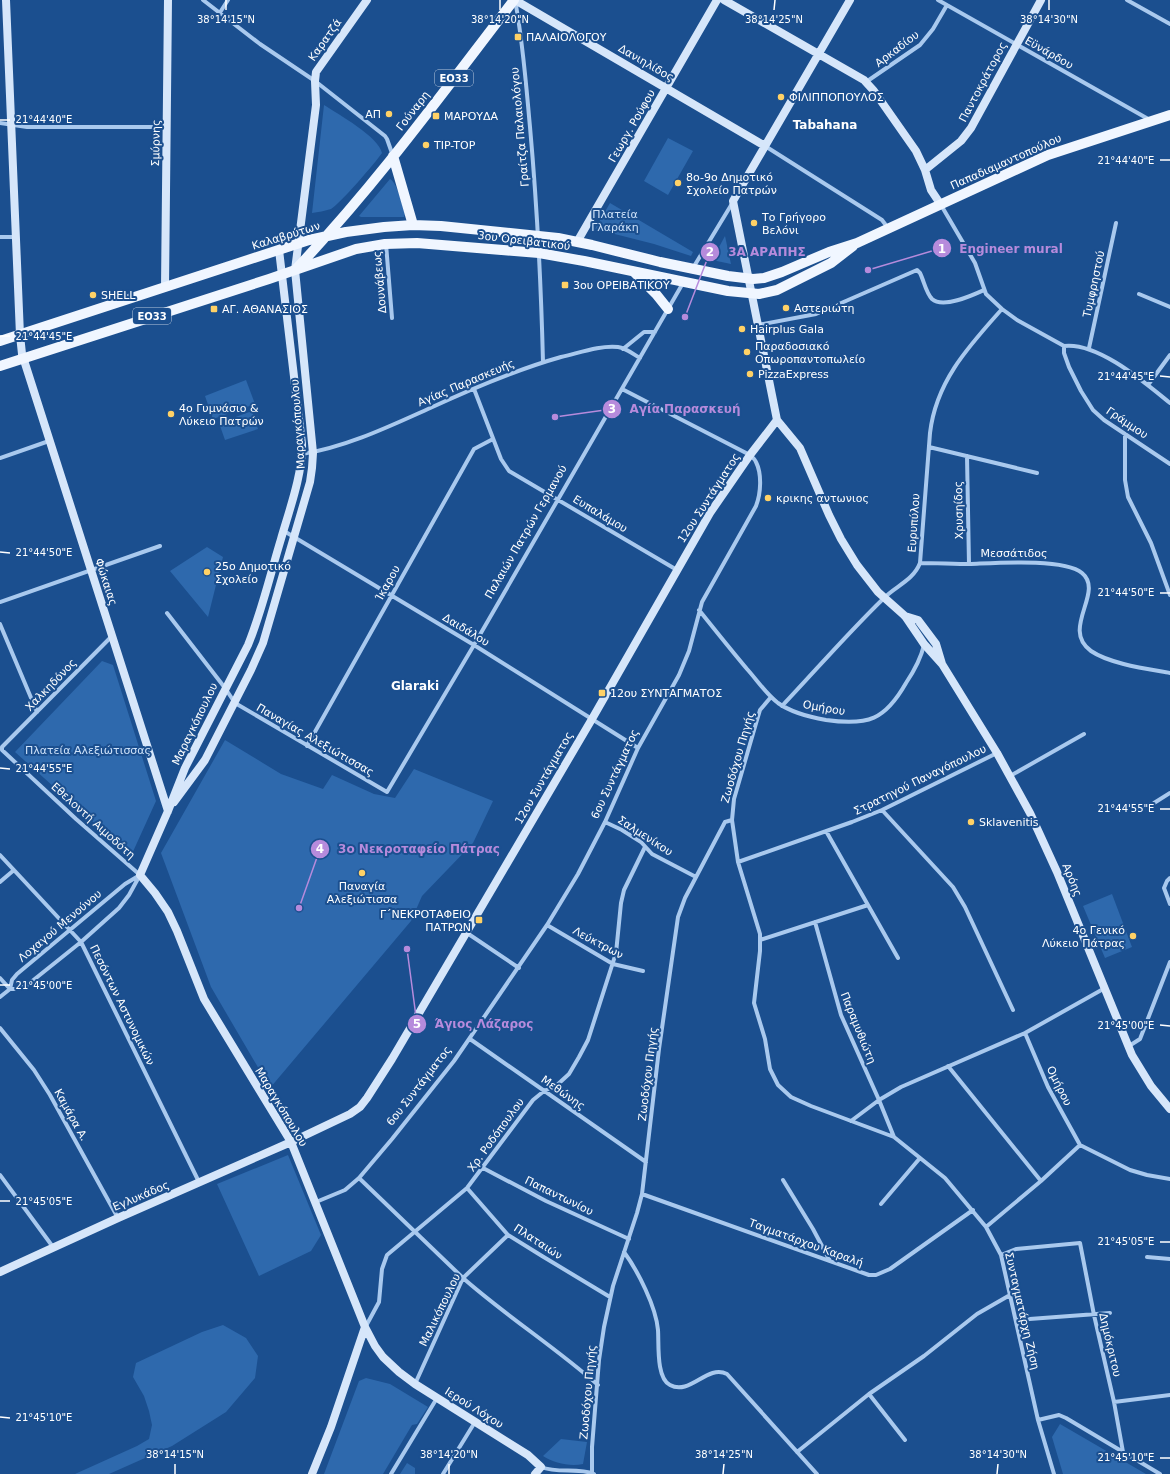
<svg xmlns="http://www.w3.org/2000/svg" width="1170" height="1474" font-family="'DejaVu Sans',sans-serif">
<style>
.green{fill:#2e69ad}
.lines{fill:none;stroke-linecap:round;stroke-linejoin:round}
.street{stroke:#a9c9ee;stroke-width:4}
.secondary{stroke:#d6e6fa;stroke-width:8}
.primary{stroke:#f0f6ff;stroke-width:10}
.ticks{fill:none;stroke:#fff;stroke-width:1.5}
.poi-dot{fill:#ffd166;stroke:#1b4f8f;stroke-width:1.5}
.labels{text-anchor:middle;dominant-baseline:central;stroke-width:4;stroke-linejoin:round;paint-order:stroke}
.shield{fill:#1b4f8f;stroke:#bbcadd;stroke-width:1}
.shield-label{font-size:10px;font-weight:bold;fill:#fff}
.poi-label{font-size:11px;fill:#fff;stroke:#1b4f8f;text-anchor:start}
.street-label{font-size:11px;fill:#fff;stroke:#1b4f8f}
.park-label{font-size:11px;fill:#cfe3fa;stroke:#1b4f8f}
.neighbourhood-label{font-size:12px;font-weight:bold;fill:#fff;stroke:#1b4f8f}
.ticks-label{font-size:10px;text-anchor:middle;fill:#fff;stroke:#1b4f8f;stroke-width:4;stroke-linejoin:round;paint-order:stroke}
.leader{fill:none;stroke:#b68bdc;stroke-width:1.5}
.callout-dot{fill:#b68bdc;stroke:#1b4f8f;stroke-width:1.5}
.mark-label{font-size:12px;text-anchor:middle;font-weight:bold;fill:#fff}
.callout-label{font-size:12px;text-anchor:middle;font-weight:bold;fill:#b68bdc;stroke:#1b4f8f;stroke-width:4;stroke-linejoin:round;paint-order:stroke}
</style>
<rect width="100%" height="100%" fill="#1b4f8f"/>
<path class="green" d="M324,105C338,114 379,137 382,153C376,162 339,205 331,209C325,211 318,212 312,213Z
M668,138L693,151L668,195L644,181Z
M390,179C398,184 402,205 405,214L404,217H361L359,216Z
M610,203L693,252L691,256L654,244L595,229Z
M725,236L731,264L712,260Z
M246,380L255,404L213,419L205,396Z
M252,411L258,429L225,440L219,423Z
M207,547L223,557L208,617L170,571Z
M102,661L113,665L156,801L131,856L15,752Z
M225,740L281,774L323,789L332,775L374,794L395,798L414,769L493,801L473,843L422,896L411,921L270,1088L211,987L161,853Z
M1112,894L1132,947L1105,958L1083,906Z
M288,1155L321,1235L311,1251L259,1276L217,1184Z
M223,1325L246,1338L258,1356L255,1378L226,1412L172,1446L109,1474H75L137,1446L149,1439L152,1425L149,1411L144,1396L133,1377L136,1363L202,1332Z
M366,1378L390,1384L428,1407L417,1424L412,1425L383,1474H324L359,1381Z
M1060,1424L1146,1474H1063L1052,1437Z
M561,1439L587,1442L583,1464C570,1467 554,1463 543,1456Z
M407,1463L415,1468V1474H400Z"/>
<g class="lines">
<path class="street" d="M203,0L260,44L315,81L385,136L387,139L393,156
M515,0C523,42 526,84 530,127C537,205 541,283 543,362
M938,0L1150,120
M1127,0L1170,24
M219,14L228,0
M866,82L920,45L933,29L947,5
M0,123L27,127H166
M765,146L882,220L888,228
M941,205L975,263L986,294L1002,309L1017,320L1064,346
M0,237H16
M386,244L392,318
M693,268L733,202
M1139,294L1170,307
M758,325L816,314L917,270L920,273C924,281 926,293 932,299C943,309 973,295 984,290
M1064,346V353L1069,367L1081,391L1093,410L1104,420L1170,464
M1064,346C1098,342 1144,382 1170,403
M1089,348L1116,223
M623,349L644,332H655
M1148,385L1170,355
M474,389L501,459L509,471L677,570
M1125,434V480L1128,497L1151,543L1170,595
M929,447L1037,473
M302,454C346,447 388,427 428,409C471,389 515,370 561,357C579,353 600,345 618,347C626,348 633,354 640,358
M967,456L969,564
M0,458L49,441
M284,531L474,645L638,748
M920,563C937,563 954,564 971,564C996,563 1064,558 1082,573C1105,592 1060,629 1091,651C1110,664 1148,669 1170,673
M0,602L160,546
M699,610C715,630 731,650 747,669C757,680 766,694 778,703C792,713 809,717 826,720C868,726 885,720 906,683C914,671 921,658 924,645
M167,613L225,688L235,703L387,792L474,645L683,283
M0,624L37,712
M112,636L2,747V750L76,819L140,875
M771,697L760,710L757,720L734,799L732,820L738,862L760,934V951L754,1003L765,1039L770,1069L778,1085L791,1097L811,1106L894,1137L945,1178L986,1227L1001,1255L1038,1420L1054,1474
M782,706C816,670 848,633 883,599C895,586 913,581 920,563L930,433C936,381 969,346 1002,309
M307,746L474,449L493,439
M1010,776L1084,734
M1154,803L1170,793
M882,810L953,887L965,907L1013,1010
M605,822L622,830L641,842L652,854L696,877
M826,831L898,958
M0,855L81,942L199,1182
M738,862L852,822L882,810L997,753
M1170,878L1167,881L1164,888L1170,904
M0,882L14,870
M815,922L841,1015L879,1100L894,1137
M547,925L613,964L643,971
M467,933L519,968
M760,940L868,905
M0,978L10,989
M10,989H17L26,986L81,942L119,908L129,895L140,875
M0,997L10,989L12,980L17,974L125,884L140,875
M0,1028L34,1070L50,1095L118,1218
M1025,1033L1048,1087L1080,1145
M470,1039L646,1162
M1129,1046L1140,1039L1170,962
M948,1066L1041,1181
M851,1121L879,1100L901,1087L1025,1033L1105,988
M483,1168L546,1201L629,1239
M0,1175L53,1247
M359,1178L463,1278C506,1316 555,1347 598,1385
M783,1180L813,1229L830,1261
M467,1188L508,1235L542,1256L610,1297
M642,1194L869,1275H876L890,1269L973,1210
M316,1202L345,1190L359,1178L392,1139L454,1061L547,925L578,874L605,822L638,748L679,675L689,651L702,602L756,506C761,493 762,474 756,462C755,459 752,457 750,455L622,389
M881,1204L920,1158
M986,1227L1041,1181L1080,1145L1130,1170L1147,1175L1170,1179
M624,1252C638,1271 656,1307 658,1330C659,1344 656,1378 670,1385C690,1396 707,1364 727,1374L817,1474
M1001,1255L1016,1249L1080,1243L1094,1315L1114,1402L1123,1452
M1147,1257L1170,1259
M1016,1320L1110,1313
M366,1326L379,1302L382,1269L387,1255L467,1188L533,1100L544,1091L557,1085L569,1074L579,1057L588,1040L616,953L621,903L624,890L645,847
M415,1384L463,1278L508,1235
M869,1394L905,1440
M1114,1402L1170,1395
M1038,1420L1059,1415L1066,1418L1160,1474
M797,1452L869,1394L924,1356L977,1314L1010,1295
M541,1467C558,1474 578,1467 594,1474
M592,1473V1447L599,1360L604,1327L613,1286L637,1213L642,1194L659,1049L678,917L685,898L725,822L732,820
M391,1474L437,1398
M443,1474L475,1422"/>
<path class="secondary" d="M6,0L20,335L22,354L168,811
M515,0L765,146
M724,0L864,80L874,91L916,151L925,170
M850,0L733,201L777,420L800,448L829,515L841,539L857,565L878,592L905,616L924,644L942,664
M941,205L931,190L925,170L961,141L971,128L1041,0
M577,242L717,0
M279,250L302,444C303,473 289,511 281,539C270,575 262,611 248,645L185,768L168,811L140,875L155,893L168,912L177,931L204,999L291,1142L365,1327L375,1346L383,1357L399,1372L415,1384L528,1455L541,1467L535,1474
M165,287L168,0
M905,616L918,620L936,644L942,664L997,753L1030,813L1057,872L1132,1055L1151,1086L1170,1109
M174,802L205,760L251,670L263,643L310,482L312,468L313,453L295,270L316,105L315,81L316,72L367,0
M0,1272L118,1218L291,1142L350,1114L360,1107L367,1098L392,1059L592,719L710,513L750,455L777,420
M312,1474L331,1427L365,1327"/>
<path class="primary" d="M393,156L413,225
M296,269C376,185 444,91 514,0
M634,272L656,294L668,309
M0,341L309,240L346,232L384,227L413,225L441,226L558,238L592,245L660,262L728,276L753,279L764,278L782,272L829,252L857,243L1048,155L1170,115
M0,366L269,279L356,249L385,244L417,243L539,253L584,261L728,291L759,294L777,290L831,263L853,246"/>
</g>
<path class="ticks" d="M226,10V0M500,10V0M774,10L775,0M1049,10V0M0,120H10M1160,160H1170M0,336H10M1160,376L1170,377M0,552L10,553M1160,593H1170M0,768L10,769M1160,809H1170M0,985H10M1160,1025L1170,1026M0,1201H10M1160,1242H1170M0,1417L10,1418M1160,1458H1170M175,1474V1464M449,1474V1464M723,1474L724,1464M997,1474L998,1464"/>
<g class="poi-dot">
<rect x="514" y="33" width="8" height="8" rx="2"/>
<circle cx="781" cy="97" r="4"/>
<circle cx="389" cy="114" r="4"/>
<rect x="432" y="112" width="8" height="8" rx="2"/>
<circle cx="426" cy="145" r="4"/>
<circle cx="678" cy="183" r="4"/>
<circle cx="754" cy="223" r="4"/>
<rect x="561" y="281" width="8" height="8" rx="2"/>
<circle cx="93" cy="295" r="4"/>
<circle cx="786" cy="308" r="4"/>
<rect x="210" y="305" width="8" height="8" rx="2"/>
<circle cx="742" cy="329" r="4"/>
<circle cx="747" cy="352" r="4"/>
<circle cx="750" cy="374" r="4"/>
<circle cx="171" cy="414" r="4"/>
<circle cx="768" cy="498" r="4"/>
<circle cx="207" cy="572" r="4"/>
<rect x="598" y="689" width="8" height="8" rx="2"/>
<circle cx="971" cy="822" r="4"/>
<circle cx="362" cy="873" r="4"/>
<rect x="475" y="916" width="8" height="8" rx="2"/>
<circle cx="1133" cy="936" r="4"/>
</g>
<g class="labels">
<g class="shield">
<rect x="435" y="70" width="38" height="16" rx="3"/>
<rect x="133" y="308" width="38" height="16" rx="3"/>
</g>
<g class="shield-label">
<text x="454" y="78">ΕΟ33</text>
<text x="152" y="316">ΕΟ33</text>
</g>
<g class="poi-label">
<text x="526" y="37">ΠΑΛΑΙΟΛΟΓΟΥ</text>
<text x="789" y="97">ΦΙΛΙΠΠΟΠΟΥΛΟΣ</text>
<text x="381" y="114" text-anchor="end">ΑΠ</text>
<text x="444" y="116">ΜΑΡΟΥΔΑ</text>
<text x="434" y="145">TIP-TOP</text>
<text x="686" y="177">8o-9ο Δημοτικό<tspan x="686" dy="13">Σχολείο Πατρών</tspan></text>
<text x="762" y="217">Το Γρήγορο<tspan x="762" dy="13">Βελόνι</tspan></text>
<text x="573" y="285">3ου ΟΡΕΙΒΑΤΙΚΟΥ</text>
<text x="101" y="295">SHELL</text>
<text x="794" y="308">Αστεριώτη</text>
<text x="222" y="309">ΑΓ. ΑΘΑΝΑΣΙΟΣ</text>
<text x="750" y="329">Hairplus Gala</text>
<text x="755" y="346">Παραδοσιακό<tspan x="755" dy="13">Οπωροπαντοπωλείο</tspan></text>
<text x="758" y="374">PizzaExpress</text>
<text x="179" y="408">4ο Γυμνάσιο &amp;<tspan x="179" dy="13">Λύκειο Πατρών</tspan></text>
<text x="776" y="498">κρικης αντωνιος</text>
<text x="215" y="566">25ο Δημοτικό<tspan x="215" dy="13">Σχολείο</tspan></text>
<text x="610" y="693">12ου ΣΥΝΤΑΓΜΑΤΟΣ</text>
<text x="979" y="822">Sklavenitis</text>
<text x="362" y="886" text-anchor="middle">Παναγία<tspan x="362" dy="13">Αλεξιώτισσα</tspan></text>
<text x="471" y="914" text-anchor="end">Γ΄ΝΕΚΡΟΤΑΦΕΙΟ<tspan x="471" dy="13">ΠΑΤΡΩΝ</tspan></text>
<text x="1125" y="930" text-anchor="end">4ο Γενικό<tspan x="1125" dy="13">Λύκειο Πάτρας</tspan></text>
</g>
<g class="street-label">
<text transform="translate(325 40) rotate(-55)">Καρατζά</text>
<text transform="translate(897 49) rotate(-37)">Αρκαδίου</text>
<text transform="translate(1049 53) rotate(30)">Εϋνάρδου</text>
<text transform="translate(646 63) rotate(30)">Δανιηλίδος</text>
<text transform="translate(983 82) rotate(-62)">Παντοκράτορος</text>
<text transform="translate(413 111) rotate(-52)">Γούναρη</text>
<text transform="translate(632 126) rotate(-60)">Γεωργ. Ρούφου</text>
<text transform="translate(520 127) rotate(-95)">Γραίτζα Παλαιολόγου</text>
<text transform="translate(156 143) rotate(-89)">Σμύρνης</text>
<text transform="translate(1006 162) rotate(-24)">Παπαδιαμαντοπούλου</text>
<text transform="translate(286 236) rotate(-17)">Καλαβρύτων</text>
<text transform="translate(524 241) rotate(7)">3ου Ορειβατικού</text>
<text transform="translate(380 282) rotate(-95)">Δουνάβεως</text>
<text transform="translate(1094 284) rotate(-78)">Τυμφρηστού</text>
<text transform="translate(466 383) rotate(-23)">Αγίας Παρασκευής</text>
<text transform="translate(1127 423) rotate(34)">Γράμμου</text>
<text transform="translate(298 424) rotate(-94)">Μαραγκόπουλου</text>
<text transform="translate(709 498) rotate(-57)">12ου Συντάγματος</text>
<text transform="translate(959 510) rotate(-91)">Χρυσηίδος</text>
<text transform="translate(600 514) rotate(31)">Ευπαλάμου</text>
<text transform="translate(914 523) rotate(-86)">Ευρυπύλου</text>
<text transform="translate(526 532) rotate(-60)">Παλαιών Πατρών Γερμανού</text>
<text x="1014" y="553">Μεσσάτιδος</text>
<text transform="translate(106 582) rotate(72)">Φώκαιας</text>
<text transform="translate(388 583) rotate(-61)">Ίκαρου</text>
<text transform="translate(466 630) rotate(31)">Δαιδάλου</text>
<text transform="translate(51 685) rotate(-46)">Χαλκηδόνος</text>
<text transform="translate(824 708) rotate(10)">Ομήρου</text>
<text transform="translate(195 724) rotate(-64)">Μαραγκόπουλου</text>
<text transform="translate(315 740) rotate(30)">Παναγίας Αλεξιώτισσας</text>
<text transform="translate(738 757) rotate(-74)">Ζωοδόχου Πηγής</text>
<text transform="translate(615 774) rotate(-65)">6ου Συντάγματος</text>
<text transform="translate(544 778) rotate(-60)">12ου Συντάγματος</text>
<text transform="translate(920 780) rotate(-26)">Στρατηγού Παναγόπουλου</text>
<text transform="translate(93 821) rotate(42)">Εθελοντή Αιμοδότη</text>
<text transform="translate(645 836) rotate(33)">Σαλμενίκου</text>
<text transform="translate(1072 880) rotate(68)">Αρόης</text>
<text transform="translate(60 926) rotate(-40)">Λοχαγού Μενούνου</text>
<text transform="translate(598 943) rotate(28)">Λεύκτρων</text>
<text transform="translate(122 1005) rotate(64)">Πεσόντων Αστυνομικών</text>
<text transform="translate(858 1028) rotate(68)">Παραμυθιώτη</text>
<text transform="translate(648 1074) rotate(-83)">Ζωοδόχου Πηγής</text>
<text transform="translate(419 1086) rotate(-52)">6ου Συντάγματος</text>
<text transform="translate(1059 1086) rotate(64)">Ομήρου</text>
<text transform="translate(563 1093) rotate(35)">Μεθώνης</text>
<text transform="translate(281 1107) rotate(59)">Μαραγκόπουλου</text>
<text transform="translate(71 1115) rotate(61)">Καμάρα Α.</text>
<text transform="translate(496 1135) rotate(-54)">Χρ. Ροδόπουλου</text>
<text transform="translate(141 1196) rotate(-23)">Εγλυκάδος</text>
<text transform="translate(559 1196) rotate(26)">Παπαντωνίου</text>
<text transform="translate(538 1242) rotate(33)">Πλαταιών</text>
<text transform="translate(806 1243) rotate(20)">Ταγματάρχου Καραλή</text>
<text transform="translate(440 1310) rotate(-64)">Μαλικόπουλου</text>
<text transform="translate(1022 1311) rotate(77)">Συνταγματάρχη Ζήση</text>
<text transform="translate(1110 1345) rotate(77)">Δημόκριτου</text>
<text transform="translate(588 1392) rotate(-85)">Ζωοδόχου Πηγής</text>
<text transform="translate(474 1408) rotate(32)">Ιερού Λόχου</text>
</g>
<g class="park-label">
<text x="615" y="214">Πλατεία<tspan x="615" dy="13">Γλαράκη</tspan></text>
<text x="88" y="750">Πλατεία Αλεξιώτισσας</text>
</g>
<g class="neighbourhood-label">
<text x="825" y="125">Tabahana</text>
<text x="415" y="686">Glaraki</text>
</g>
</g>
<g class="ticks-label">
<text x="226" y="23">38°14'15"N</text>
<text x="500" y="23">38°14'20"N</text>
<text x="774" y="23">38°14'25"N</text>
<text x="1049" y="23">38°14'30"N</text>
<text x="44" y="123">21°44'40"E</text>
<text x="1126" y="164">21°44'40"E</text>
<text x="44" y="340">21°44'45"E</text>
<text x="1126" y="380">21°44'45"E</text>
<text x="44" y="556">21°44'50"E</text>
<text x="1126" y="596">21°44'50"E</text>
<text x="44" y="772">21°44'55"E</text>
<text x="1126" y="812">21°44'55"E</text>
<text x="44" y="989">21°45'00"E</text>
<text x="1126" y="1029">21°45'00"E</text>
<text x="44" y="1205">21°45'05"E</text>
<text x="1126" y="1245">21°45'05"E</text>
<text x="44" y="1421">21°45'10"E</text>
<text x="175" y="1458">38°14'15"N</text>
<text x="449" y="1458">38°14'20"N</text>
<text x="724" y="1458">38°14'25"N</text>
<text x="998" y="1458">38°14'30"N</text>
<text x="1126" y="1461">21°45'10"E</text>
</g>
<path class="leader" d="M868 270L942 248M685 317L710 252M555 417L612 409M299 908L320 849M407 949L417 1024"/>
<g class="callout-dot">
<circle cx="868" cy="270" r="4"/>
<circle cx="685" cy="317" r="4"/>
<circle cx="555" cy="417" r="4"/>
<circle cx="299" cy="908" r="4"/>
<circle cx="407" cy="949" r="4"/>
<circle cx="942" cy="248" r="10"/>
<circle cx="710" cy="252" r="10"/>
<circle cx="612" cy="409" r="10"/>
<circle cx="320" cy="849" r="10"/>
<circle cx="417" cy="1024" r="10"/>
</g>
<g class="mark-label">
<text x="942" y="253">1</text>
<text x="710" y="256">2</text>
<text x="612" y="413">3</text>
<text x="320" y="853">4</text>
<text x="417" y="1028">5</text>
</g>
<g class="callout-label">
<text x="1011" y="253">Engineer mural</text>
<text x="767" y="256">3Α ΑΡΑΠΗΣ</text>
<text x="685" y="413">Αγία Παρασκευή</text>
<text x="419" y="853">3o Νεκροταφείο Πάτρας</text>
<text x="484" y="1028">Άγιος Λάζαρος</text>
</g>
</svg>
